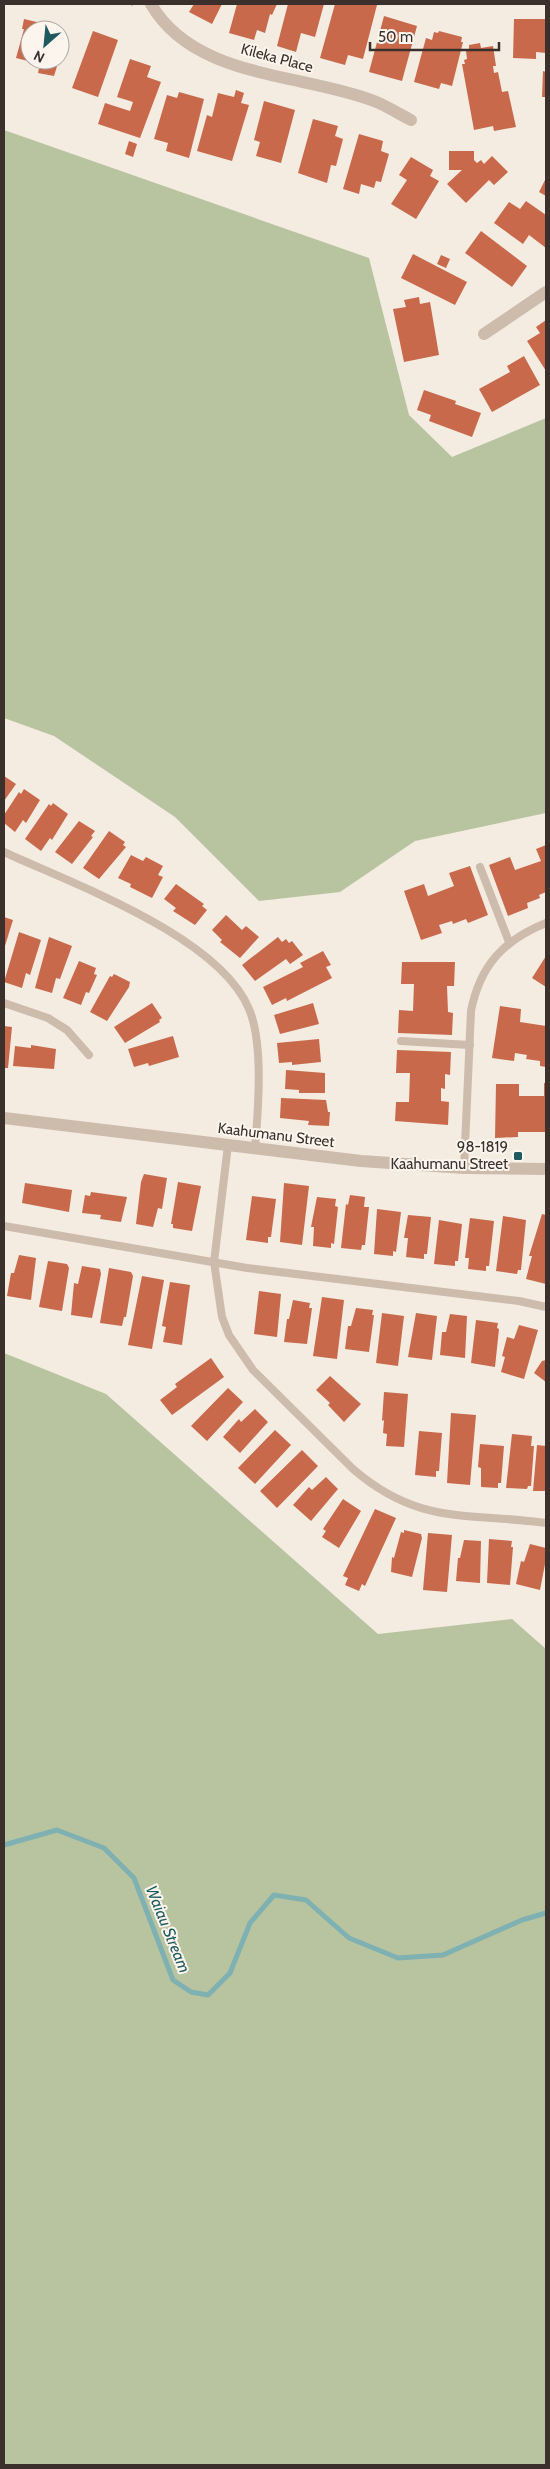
<svg xmlns="http://www.w3.org/2000/svg" width="550" height="2469" font-family="Cabin,sans-serif">
<style>
.green{fill:#b8c4a0}
.lines{fill:none;stroke-linecap:round;stroke-linejoin:round}
.stream{stroke:#7fb0b2;stroke-width:5}
.building{fill:#c8694b}
.path{stroke:#b9a596;stroke-width:3;stroke-dasharray:2.5 2.5;stroke-linecap:butt}
.lane{stroke:#cdbbac;stroke-width:8}
.street{stroke:#cdbbac;stroke-width:12}
.poi-dot{fill:#1f5a5e;stroke:#fbf5ee;stroke-width:2}
.labels{text-anchor:middle;dominant-baseline:central;stroke-width:4;stroke-linejoin:round;paint-order:stroke}
.street-label{font-size:15px;fill:#3b302b;stroke:#fbf5ee}
.poi-label{font-size:15px;fill:#3b302b;stroke:#fbf5ee;text-anchor:end}
.water-label{font-size:16px;font-style:italic;fill:#1f5a5e;stroke:#fbf5ee}
</style>
<rect width="100%" height="100%" fill="#f4ebe1"/>
<path class="green" d="M4,130L369,258L409,415L452,457L546,418V813L415,841L340,892L259,901L175,817L54,736L4,718Z
M4,1353L106,1394L378,1634L512,1619L546,1649V2465H4Z"/>
<g class="lines">
<path class="stream" d="M4,1845L57,1830L104,1848L134,1878L173,1980L191,1992L208,1995L230,1973L250,1923L274,1895L306,1900L349,1938L398,1958L443,1955L522,1920L546,1913"/>
</g>
<path class="building" d="M194,4H222L212,24L189,12Z
M237,4H277L272,15L270,14L265,33L257,30L254,40L229,33Z
M288,4H324L315,37L301,33L296,52L277,46Z
M335,4L377,5L363,59L348,55L345,65L320,58Z
M384,16L417,26L402,81L369,72Z
M24,19L45,24L44,30H30V60H59L54,76L38,73L39,68L35,67L36,63L16,58L24,29H22Z
M514,19H546V53L536,52V59L513,58Z
M93,31L118,40L98,97L72,88Z
M439,31L462,37L461,42H463L452,86L441,83L439,89L414,82L426,38L432,40L434,32L438,33Z
M480,43L481,48L493,46L496,66H493L494,73L498,72L502,92L508,91L516,127L494,131L493,126L474,130L462,64H465L464,60L467,59L466,51L469,50V45Z
M130,59L151,66L147,77L161,82L140,138L98,124L105,103L130,111L133,102L117,97Z
M543,71L546,72V97H542Z
M236,90L244,93L241,103L249,105L232,161L197,151L207,115L212,117L218,93L234,97Z
M179,92L204,99L189,158L166,151L168,143L154,139L167,95L177,98Z
M264,101L295,110L281,163L256,156L260,142L254,140Z
M313,119L338,126L335,136L343,139L336,166L331,165L327,183L298,173Z
M359,134L383,141L381,151L389,154L381,182L376,181L374,188L361,184L359,194L343,189Z
M129,141L137,144L133,157L125,154Z
M449,151H474V160L477,163L481,160L484,164L492,156L508,172L494,185L489,180L466,203L447,184L462,170H449Z
M411,157L433,170L430,176L439,181L416,219L391,204L407,180L399,175Z
M546,178V196L539,192Z
M526,201L546,215V248L529,235L523,244L494,223L509,202L520,209Z
M481,231L527,266L512,287L465,253Z
M413,254L467,282L455,305L401,278Z
M441,255L450,259L446,268L437,264Z
M419,297L420,304L430,302L439,355L404,362L393,309L406,307L404,300Z
M546,320V371L527,341L540,333L536,327Z
M524,356L540,385L492,412L479,389L510,372L507,366Z
M424,390L456,401L455,404L481,413L472,437L429,421L431,415L417,410Z
M4,776L16,784L4,801Z
M24,789L40,800L26,823L23,820L15,832L4,823V815L19,792L21,794Z
M53,803L68,814L52,840L50,838L41,851L25,839L49,804L51,806Z
M79,821L95,831L91,836L93,837L72,864L55,852Z
M109,831L125,842L123,845L126,847L99,879L83,868Z
M546,845V892L539,895L540,898L527,903L528,908L508,916L489,865L510,857L515,870L541,861L536,849Z
M131,855L143,861L146,857L163,866L158,875L163,877L152,898L130,887L131,884L118,878Z
M470,866L488,915L468,923L466,919L453,924L452,921L439,925L442,933L421,940L404,891L424,884L428,896L454,886L449,873Z
M176,884L204,904L202,906L207,910L195,925L173,911L176,908L164,899Z
M226,915L242,930L246,926L259,937L240,958L220,942L222,940L212,930Z
M4,917L13,920L4,949Z
M19,932L41,940L30,975L26,973L22,988L4,982Z
M49,937L72,946L60,979L56,978L52,993L35,988Z
M278,937L282,942L286,939L289,943L292,941L303,955L290,964L286,959L255,981L242,965Z
M323,951L331,965L326,967L332,978L287,1001L286,998L272,1005L263,987L303,967L300,963Z
M546,956V987L532,978Z
M79,961L96,968L94,974L97,975L89,993L86,992L81,1005L63,998Z
M402,962H455L454,986H447L448,1012L453,1013L452,1035L398,1033L399,1010L413,1011L414,984H401Z
M114,974L130,982L129,987L107,1021L90,1012L110,976L112,977Z
M152,1003L162,1018L159,1020L160,1022L125,1043L114,1027Z
M313,1003L319,1024L280,1034L274,1015Z
M500,1006L521,1009L520,1022L546,1026V1067L540,1066V1061L526,1059L527,1055L515,1053L514,1061L492,1058Z
M4,1026L12,1027L8,1068H4Z
M173,1036L179,1057L149,1066L148,1063L134,1067L128,1049Z
M319,1039L321,1062L292,1065V1062L279,1063L277,1043Z
M31,1045L56,1049L54,1069L13,1066L15,1046L31,1048Z
M397,1050L451,1052L450,1075L445,1074V1089L441,1088V1101L449,1102L448,1125L395,1121L396,1102H409L410,1073H396Z
M286,1070L325,1073V1093H299V1090L285,1089Z
M544,1083H546V1132H518V1137L495,1138L496,1084H519V1096H544Z
M281,1098L326,1100L328,1112H330L329,1126L308,1125L309,1121L280,1118Z
M144,1174L167,1178L162,1209L158,1208L153,1227L136,1224L141,1182Z
M178,1182L201,1186L192,1231L173,1228V1224H171Z
M25,1183L72,1190L69,1212L22,1203Z
M284,1183L309,1186L302,1245L280,1242Z
M91,1192L127,1197L121,1222L100,1219L101,1215L82,1213L85,1195L90,1196Z
M350,1195L365,1197L364,1207H369L365,1245H362L361,1250L341,1248L346,1204L348,1205Z
M252,1196L276,1199L271,1237H268V1243L246,1240Z
M317,1197L336,1199L335,1206L338,1207L334,1244L331,1243V1248L313,1246L314,1227H311Z
M377,1209L401,1212L396,1252L393,1251V1256L374,1254Z
M542,1214L546,1215V1284L526,1279L532,1256H529Z
M408,1215L431,1217L427,1254H424V1259L406,1257L408,1238H404Z
M503,1216L526,1220L521,1270H518L517,1274L496,1271Z
M470,1218L494,1221L489,1266H486V1271L468,1269L469,1258H465Z
M439,1220L462,1224L458,1261H455V1266L434,1264Z
M19,1255L36,1258L31,1300L7,1296L11,1273H14Z
M48,1261L67,1264L69,1268L62,1311L39,1307Z
M82,1266L100,1269L101,1274L92,1318L71,1315L74,1283L78,1284Z
M109,1268L131,1272L133,1276L126,1317H124L122,1326L100,1323Z
M142,1276L164,1280L152,1349L128,1345Z
M170,1282L190,1285L182,1345L163,1342L166,1327L162,1326Z
M259,1291L281,1294L277,1337L254,1334Z
M322,1297L344,1300L337,1359L313,1356Z
M293,1300L310,1303L309,1308H312L307,1344L284,1342L287,1319H289Z
M356,1308L373,1310L372,1315H374L369,1352L345,1349L348,1326H351Z
M382,1313L404,1316L398,1366L376,1363Z
M416,1313L437,1316L432,1360L408,1357Z
M450,1314L467,1316L465,1358L440,1355L442,1332H446Z
M476,1320L498,1323L497,1328L499,1329L495,1367L471,1363Z
M519,1325L538,1330L524,1379L501,1372L505,1357L502,1356L507,1337L514,1339Z
M211,1358L224,1377L172,1415L160,1400L177,1387L175,1384Z
M546,1360V1382L534,1373L542,1361Z
M330,1376L361,1404L344,1422L328,1405L330,1403L316,1390Z
M228,1388L243,1402L207,1441L191,1426Z
M384,1392L408,1394L404,1447L386,1446L387,1434L383,1433L384,1420L382,1421Z
M255,1409L268,1422L240,1453L223,1437L239,1419L241,1422Z
M451,1413L476,1415L470,1485L447,1483Z
M275,1430L291,1445L255,1484L238,1468Z
M419,1431L442,1433L439,1471H436V1477L415,1475Z
M512,1434L532,1436L531,1446H534L531,1486H528L527,1489L506,1488Z
M480,1444L504,1446L501,1483H498V1488L481,1487V1468L478,1467Z
M537,1445L546,1446V1491H533Z
M302,1450L318,1466L277,1508L260,1491Z
M326,1477L338,1489L311,1521L293,1505L309,1487L312,1490Z
M343,1499L361,1511L339,1548L322,1537L326,1531L323,1529Z
M375,1509L396,1518L365,1586L362,1584L359,1591L345,1585L348,1578L343,1576Z
M404,1530L421,1534L422,1538L412,1577L391,1572L392,1557L394,1558L401,1532L404,1533Z
M428,1533L452,1535L447,1592L423,1590Z
M489,1539L512,1541L511,1547H513L510,1585L487,1583Z
M464,1540L481,1541L480,1583L456,1581L458,1558H460Z
M530,1544L546,1548V1559L540,1590L516,1584L521,1561L524,1562Z"/>
<g class="lines">
<path class="path" d="M131,5L132,4"/>
<path class="lane" d="M4,852C73,884 219,936 249,1009C264,1044 258,1111 255,1149
M480,867L509,942
M4,1003L48,1018L67,1030L89,1055
M401,1041L470,1045
M228,1145L214,1262L222,1317L229,1335L253,1370L353,1469C419,1526 467,1512 546,1523
M464,1168L471,1011C480,965 504,940 546,923
M4,1226L247,1268L519,1301L546,1307"/>
<path class="street" d="M151,4C194,79 302,73 374,101C387,106 399,114 411,120
M484,334L546,292
M4,1118L361,1161L464,1168L546,1169"/>
</g>
<rect class="poi-dot" x="513" y="1151" width="10" height="10" rx="2.5"/>
<g class="labels">
<g class="street-label">
<text transform="translate(277 58) rotate(15)">Kileka Place</text>
<text transform="translate(276 1135) rotate(7)">Kaahumanu Street</text>
</g>
<g class="poi-label">
<text x="508" y="1147">98-1819<tspan x="508" dy="17">Kaahumanu Street</tspan></text>
</g>
<g class="water-label">
<text transform="translate(168 1929) rotate(68)">Waiau Stream</text>
</g>
</g>
<rect width="550" height="2469" fill="none" stroke="#3b302b" stroke-width="10"/>
<g transform="translate(45 45) rotate(207)"><circle r="24" fill="#fbf5ee" stroke="#aea6a0"/>
<path d="M0-4L9 19L0 12L-9 19Z" fill="#1f5a5e"/>
<text y="-8" font-size="14" font-weight="bold" text-anchor="middle" fill="#3b302b">N</text>
</g>
<path d="M370 42v8h129v-8" fill="none" stroke="#3b302b" stroke-width="2.5"/>
<text x="378" y="42" font-size="15" fill="#3b302b" stroke="#fbf5ee" stroke-width="4" paint-order="stroke">50 m</text>
</svg>
